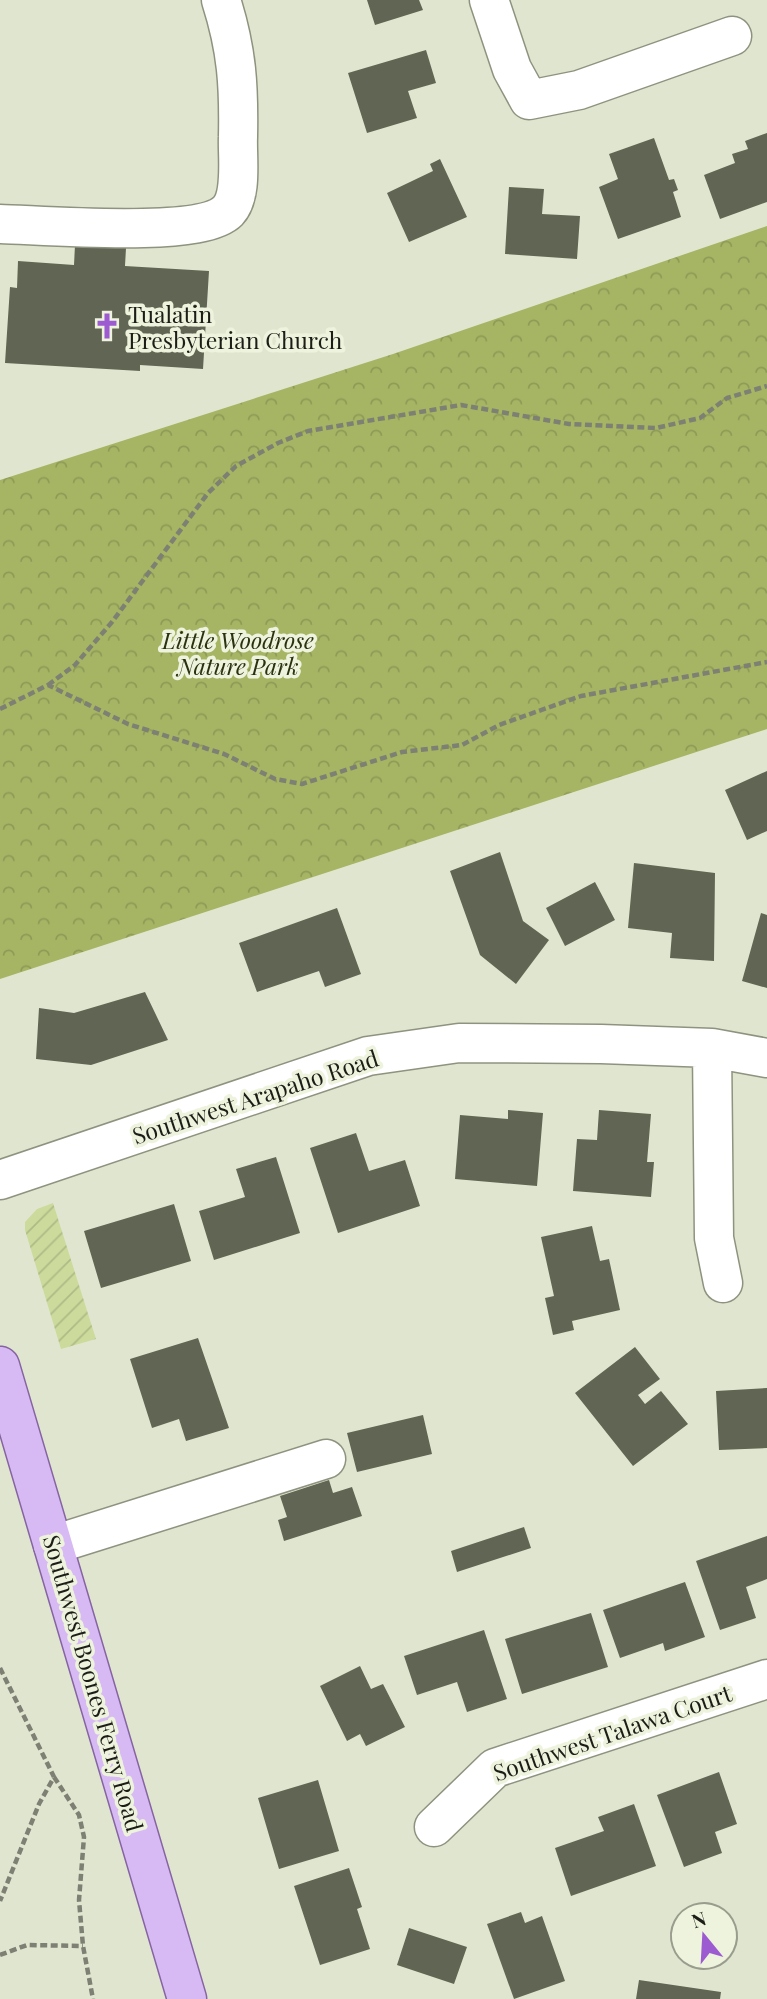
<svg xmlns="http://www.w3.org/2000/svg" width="767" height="1999" font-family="'Playfair Display',serif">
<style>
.forest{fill:url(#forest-crowns)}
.garden{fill:url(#garden-furrows)}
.building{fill:#616553}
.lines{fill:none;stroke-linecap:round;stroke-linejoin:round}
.minor-casing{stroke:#8e937f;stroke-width:41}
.major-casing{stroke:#8564a1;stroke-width:41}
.path{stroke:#7d8072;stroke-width:4.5;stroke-dasharray:7 3.5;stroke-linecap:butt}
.minor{stroke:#fff;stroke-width:38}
.major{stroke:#d7b9f4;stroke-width:38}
.labels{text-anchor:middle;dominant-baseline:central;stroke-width:7;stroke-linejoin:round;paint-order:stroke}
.poi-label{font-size:23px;fill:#1c1d16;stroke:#edf3dd;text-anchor:start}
.park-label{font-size:23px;font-style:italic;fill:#2b310e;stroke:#edf3dd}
.street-label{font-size:23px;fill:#1c1d16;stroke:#edf3dd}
</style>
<defs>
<pattern id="forest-crowns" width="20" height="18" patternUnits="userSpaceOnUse" patternTransform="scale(1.75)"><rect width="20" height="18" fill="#a5b564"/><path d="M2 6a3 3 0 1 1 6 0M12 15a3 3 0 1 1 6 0" fill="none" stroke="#8d9b56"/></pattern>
<pattern id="garden-furrows" width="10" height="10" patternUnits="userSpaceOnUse" patternTransform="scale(1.75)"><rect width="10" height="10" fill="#ccda9c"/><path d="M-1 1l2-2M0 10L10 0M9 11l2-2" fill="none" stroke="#afbb86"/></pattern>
</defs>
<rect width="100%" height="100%" fill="#e0e5d0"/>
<path class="forest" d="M767,226V729L0,979V480L393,354Z"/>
<path class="garden" d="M53,1203L96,1339L61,1349L25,1230V1222L37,1209Z"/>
<path class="building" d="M367,0H419L423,10L375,25Z
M426,50L436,83L408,91L417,118L367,133L348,73Z
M767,133V202L720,219L704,175L735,163L732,154L748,149L745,141Z
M654,138L669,180L674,179L678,190L673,192L681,217L618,239L599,187L618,179L609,154Z
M440,159L467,217L409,242L387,193L433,171L430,164Z
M509,187L544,189L542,214L580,216L577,259L505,254Z
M75,245L126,248L125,266L209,271L203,369L140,365V371L5,363L10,287L17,288L18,261L74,265Z
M767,771V831L747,840L725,790Z
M500,852L523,921L549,940L516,984L480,955L450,871Z
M634,863L715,873L714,961L670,958L672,933L628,928Z
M595,882L615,920L565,946L546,908Z
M337,908L361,974L325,987L319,971L257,992L239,943Z
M761,913L767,915V988L742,981Z
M145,992L168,1040L91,1065L36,1059L39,1008L74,1013Z
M508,1110L543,1113L537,1186L455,1179L460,1115L508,1119Z
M599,1110L651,1114L647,1162H654L651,1197L573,1191L577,1139L597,1140Z
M356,1133L369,1171L405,1160L420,1206L338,1233L310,1148Z
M276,1157L300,1233L214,1260L199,1211L245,1197L236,1169Z
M174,1204L191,1261L101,1288L84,1231Z
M592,1226L600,1261L609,1259L620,1310L572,1321L574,1330L553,1335L545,1298L554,1296L541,1237Z
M198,1338L229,1428L186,1441L179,1419L152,1428L130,1359Z
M635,1347L660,1379L638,1395L645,1404L661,1391L688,1424L633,1466L575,1393Z
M767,1388V1448L719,1450L716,1391Z
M423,1415L432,1454L357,1472L347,1433Z
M329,1480L333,1493L352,1487L362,1516L284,1541L278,1520L287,1517L280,1496Z
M524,1527L531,1548L457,1572L451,1551Z
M767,1536V1579L746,1587L756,1618L720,1630L696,1561Z
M685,1582L705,1637L665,1651L663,1643L620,1658L603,1610Z
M591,1613L608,1667L522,1694L505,1639Z
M484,1630L507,1699L467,1712L457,1682L417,1695L404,1656Z
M360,1666L371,1689L383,1684L405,1727L366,1746L360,1734L347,1741L320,1686Z
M719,1772L737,1824L715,1832L722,1853L684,1867L657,1795Z
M318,1780L339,1851L279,1869L258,1798Z
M634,1804L656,1866L571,1896L555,1848L604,1831L598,1817Z
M349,1868L362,1907L357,1909L370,1949L320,1965L294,1886Z
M521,1912L525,1923L542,1916L565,1981L514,1999L487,1924Z
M409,1928L467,1947L454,1984L397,1965Z
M639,1980L721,1992L720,1999H636Z"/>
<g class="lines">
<g class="minor-casing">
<path id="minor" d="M489,0L512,69L529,100L579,90L732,36
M0,224C43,225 200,239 228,211C243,195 237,157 238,137C239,86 237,50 221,0
M712,1048L714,1238L723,1283
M0,1180L368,1056L459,1043L601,1044L712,1048L767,1058
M53,1545L326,1459
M434,1827L495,1768L767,1679"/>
</g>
<g class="major-casing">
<path id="major" d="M0,1366L187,1999"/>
</g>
<path class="path" d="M48,685L75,665L112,622L208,493L236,466L278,443L308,431L461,405L569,424L656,428L700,418L727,398L767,386
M0,709L48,685L128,724L224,754L275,779L302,784L402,752L462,745L499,725L581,696L767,662
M0,1668L54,1777L39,1804L0,1901
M54,1777L79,1815L84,1837L79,1900L83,1946L93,1999
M0,1955L27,1945L83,1946"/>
<use href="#minor" class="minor"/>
<use href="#major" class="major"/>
</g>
<defs>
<g id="church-bare" transform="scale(2.1)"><path d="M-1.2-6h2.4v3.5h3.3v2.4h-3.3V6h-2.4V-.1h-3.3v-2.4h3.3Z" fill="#9d5bd1" stroke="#edf3dd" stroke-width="2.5" paint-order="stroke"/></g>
</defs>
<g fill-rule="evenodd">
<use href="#church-bare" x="107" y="326"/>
</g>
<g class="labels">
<g class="poi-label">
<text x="128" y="313">Tualatin<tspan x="128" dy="26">Presbyterian Church</tspan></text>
</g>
<g class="park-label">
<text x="238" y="639">Little Woodrose<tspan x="238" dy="26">Nature Park</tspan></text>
</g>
<g class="street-label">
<text transform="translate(255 1096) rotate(-18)">Southwest Arapaho Road</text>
<text transform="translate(94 1683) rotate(74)">Southwest Boones Ferry Road</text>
<text transform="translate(612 1732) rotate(-19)">Southwest Talawa Court</text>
</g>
</g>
<g transform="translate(704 1936) rotate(342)"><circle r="33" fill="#edf3dd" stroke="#999d8d" stroke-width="2"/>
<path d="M0-5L12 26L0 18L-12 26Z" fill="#9d5bd1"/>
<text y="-10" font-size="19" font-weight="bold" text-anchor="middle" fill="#1c1d16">N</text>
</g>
</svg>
